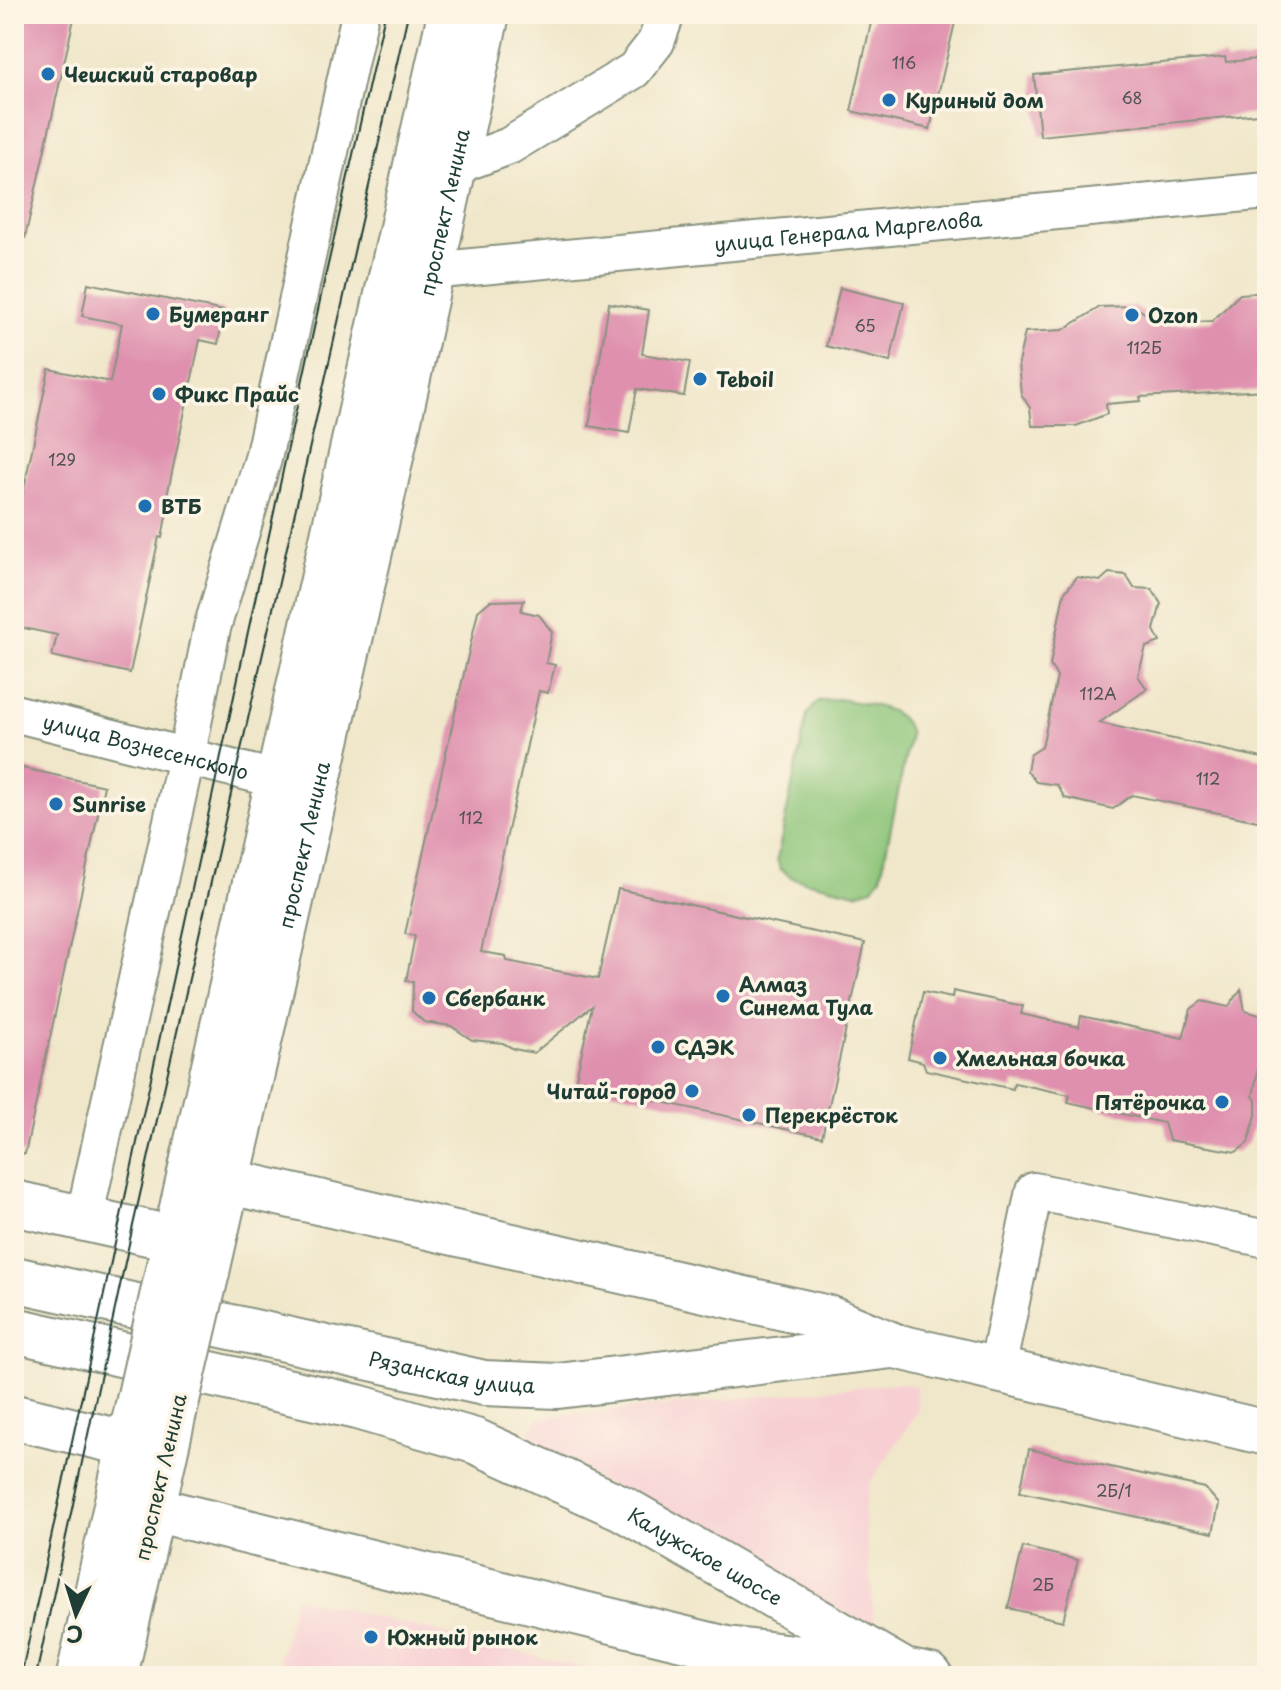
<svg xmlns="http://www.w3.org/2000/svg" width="1281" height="1690" font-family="'Playpen Sans',sans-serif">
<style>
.built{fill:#f7cfd3}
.garden{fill:#8cc478;stroke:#568056;stroke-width:2}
.building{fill:#df90ae}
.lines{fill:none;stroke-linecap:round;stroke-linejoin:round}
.street-casing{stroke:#88927f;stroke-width:40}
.primary-casing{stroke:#88927f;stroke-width:48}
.street{stroke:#fff;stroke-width:36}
.primary{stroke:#fff;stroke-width:44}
.tram{stroke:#1f3d34;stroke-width:2}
.primary-bridge-casing{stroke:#88927f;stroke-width:48;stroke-linecap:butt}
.primary-bridge{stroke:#fff;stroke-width:44}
.poi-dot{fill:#1f6fb2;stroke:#fcf5e5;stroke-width:3}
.labels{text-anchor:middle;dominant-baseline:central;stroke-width:7;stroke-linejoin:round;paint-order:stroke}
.number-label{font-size:16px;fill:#4f5252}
.poi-label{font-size:20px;font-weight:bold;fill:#1f3d34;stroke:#fcf5e5;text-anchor:start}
.street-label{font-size:20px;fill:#1f3d34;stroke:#fcf5e5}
</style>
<rect width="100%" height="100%" fill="#fcf5e5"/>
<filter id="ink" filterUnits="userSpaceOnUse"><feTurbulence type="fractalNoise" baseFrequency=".0125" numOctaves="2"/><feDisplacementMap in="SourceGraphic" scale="16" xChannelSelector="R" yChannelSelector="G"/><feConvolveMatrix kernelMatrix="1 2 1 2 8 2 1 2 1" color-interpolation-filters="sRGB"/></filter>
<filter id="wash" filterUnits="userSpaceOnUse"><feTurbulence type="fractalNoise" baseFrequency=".006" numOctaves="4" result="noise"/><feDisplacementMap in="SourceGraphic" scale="32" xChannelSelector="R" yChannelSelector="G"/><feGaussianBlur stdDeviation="1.8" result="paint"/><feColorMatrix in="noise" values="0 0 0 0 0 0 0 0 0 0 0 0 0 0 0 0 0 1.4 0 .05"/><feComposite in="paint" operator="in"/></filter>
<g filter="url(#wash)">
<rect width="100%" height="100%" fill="#f0e7ca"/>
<path class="built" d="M897,1383L916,1386L918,1411L870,1483L864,1511L875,1630L525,1440L538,1418Z
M295,1597L617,1676H276Z"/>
<path class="garden" d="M839,699C865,705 902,704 910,734L881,876L873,888L856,893L793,878L780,869L777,859L807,715L818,701Z"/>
<g id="blocks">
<path class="building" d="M14,14H75L25,238L14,237Z
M873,14H957L930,129L851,111Z
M1225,57L1226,62L1267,58V113L1040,136L1034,75Z
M88,283L224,311L218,344L200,340L164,510L167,511L162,538L159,537L130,673L52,656L57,635L14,626V535L49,369L110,382L122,324L82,316Z
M840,288L904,303L890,362L826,346Z
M1267,292V390L1140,397L1141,401L1106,404L1107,414L1076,426H1032L1030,408L1021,394L1018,363L1025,332L1063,330L1100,307L1134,306L1161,324L1212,321L1240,294Z
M609,303L649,310L642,354L690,362L684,396L637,389L629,433L589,426Z
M1109,573L1126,575L1134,588L1152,589L1161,604L1154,630L1160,642L1146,647L1138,676L1147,689L1099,723L1267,759V823L1132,795L1113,809L1065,798L1057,785L1036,782L1027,771L1030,755L1042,747L1057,677L1050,665L1064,593L1077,577L1100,581Z
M524,600L521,611L539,615L552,632L546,663L555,665L548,693L539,691L481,952L506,956L507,961L598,979L618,889L865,943L822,1137L575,1083L592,1006L534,1053L514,1049L503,1043L472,1040L451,1026L424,1022L412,1011L413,982L406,981L415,936L405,934L478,611L490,601Z
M14,766L104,786L25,1154L14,1153Z
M1241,989L1245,1011L1267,1017V1020L1253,1096L1256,1100V1115L1248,1143L1236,1152L1169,1140L1164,1123L1068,1102L1070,1095L1014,1083L1013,1089L926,1070L923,1062L908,1058L923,992L952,998L953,991L1023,1006L1021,1014L1079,1027L1081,1016L1183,1038L1191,1009L1202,1001L1228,1007Z
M1029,1449L1205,1488L1219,1504L1213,1533L1020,1492Z
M1023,1547L1078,1560L1063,1621L1008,1608Z"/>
</g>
</g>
<g filter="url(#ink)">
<use href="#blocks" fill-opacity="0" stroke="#88927f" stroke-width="2"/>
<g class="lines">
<g class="street-casing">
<g id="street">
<path d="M453,167L509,146L634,70L656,42L666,14"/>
<path id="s1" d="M430,271L1267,191"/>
<path id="s2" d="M14,713L279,780"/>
<path d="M84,1219L186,758L212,628L263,459L360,14"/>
<path d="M997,1369L1034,1191L1267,1239"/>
</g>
</g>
<g class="primary-casing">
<g id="primary">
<path d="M226,1181L828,1318L895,1346L1267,1433"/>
<path d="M14,1203L175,1239"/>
<path d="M169,1266L450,14"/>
<path id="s3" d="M207,1272L382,498L487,14"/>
<path id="s4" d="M14,1279L484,1383L558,1386L892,1346"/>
<path id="s5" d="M14,1330L357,1407L475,1441L622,1508L904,1671L930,1676"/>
<path d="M14,1417L130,1444"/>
<path d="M153,1509L727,1649L888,1669"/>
<path d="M79,1676L137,1409"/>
<path d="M115,1676L173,1417"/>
</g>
</g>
<use href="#street" class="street"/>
<use href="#primary" class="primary"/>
<path class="tram" d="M21,1676L324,282L385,14
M36,1676L132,1230L408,14"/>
<g class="primary-bridge-casing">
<path id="primary-bridge" d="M137,1409L169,1266
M173,1417L207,1272"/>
</g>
<use href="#primary-bridge" class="primary-bridge"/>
</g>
</g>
<g class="poi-dot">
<circle cx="48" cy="74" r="8"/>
<circle cx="889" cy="100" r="8"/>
<circle cx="153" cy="314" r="8"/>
<circle cx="1132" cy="315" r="8"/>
<circle cx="700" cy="379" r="8"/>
<circle cx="159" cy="394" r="8"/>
<circle cx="145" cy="506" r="8"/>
<circle cx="56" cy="804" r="8"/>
<circle cx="723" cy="996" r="8"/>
<circle cx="429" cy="998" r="8"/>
<circle cx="658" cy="1047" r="8"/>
<circle cx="940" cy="1058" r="8"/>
<circle cx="692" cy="1091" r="8"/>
<circle cx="1222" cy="1102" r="8"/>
<circle cx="749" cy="1115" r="8"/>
<circle cx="371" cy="1637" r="8"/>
</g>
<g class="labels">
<g class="number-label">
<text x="904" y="62">116</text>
<text x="1132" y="97">68</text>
<text x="865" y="325">65</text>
<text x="1144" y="347">112Б</text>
<text x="62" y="459">129</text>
<text x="1098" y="693">112А</text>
<text x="1208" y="778">112</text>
<text x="471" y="817">112</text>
<text x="1114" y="1490">2Б/1</text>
<text x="1043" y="1584">2Б</text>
</g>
<g class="poi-label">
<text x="64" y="74">Чешский старовар</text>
<text x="905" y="100">Куриный дом</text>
<text x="169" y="314">Бумеранг</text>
<text x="1148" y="315">Ozon</text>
<text x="716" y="379">Teboil</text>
<text x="175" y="394">Фикс Прайс</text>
<text x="161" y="506">ВТБ</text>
<text x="72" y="804">Sunrise</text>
<text x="739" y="984">Алмаз<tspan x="739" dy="23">Синема Тула</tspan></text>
<text x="445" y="998">Сбербанк</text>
<text x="674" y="1047">СДЭК</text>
<text x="956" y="1058">Хмельная бочка</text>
<text x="676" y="1091" text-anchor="end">Читай-город</text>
<text x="1206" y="1102" text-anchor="end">Пятёрочка</text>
<text x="765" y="1115">Перекрёсток</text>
<text x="387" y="1637">Южный рынок</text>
</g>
<g class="street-label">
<text stroke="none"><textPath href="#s3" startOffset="1086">проспект Ленина</textPath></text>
<text stroke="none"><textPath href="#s1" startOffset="420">улица Генерала Маргелова</textPath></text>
<text stroke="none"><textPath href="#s2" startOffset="136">улица Вознесенского</textPath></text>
<text stroke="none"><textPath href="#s3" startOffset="438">проспект Ленина</textPath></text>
<text stroke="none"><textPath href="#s4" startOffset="448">Рязанская улица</textPath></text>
<text transform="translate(160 1477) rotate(-77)">проспект Ленина</text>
<text stroke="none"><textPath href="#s5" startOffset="732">Калужское шоссе</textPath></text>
</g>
</g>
<rect width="1281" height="1690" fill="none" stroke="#fcf5e5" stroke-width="48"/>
<g transform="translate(76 1614) rotate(184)" stroke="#fcf5e5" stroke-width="6" paint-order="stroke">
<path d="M0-6L14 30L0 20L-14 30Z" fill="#1f3d34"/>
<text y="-12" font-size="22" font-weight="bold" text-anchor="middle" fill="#1f3d34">С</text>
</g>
</svg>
